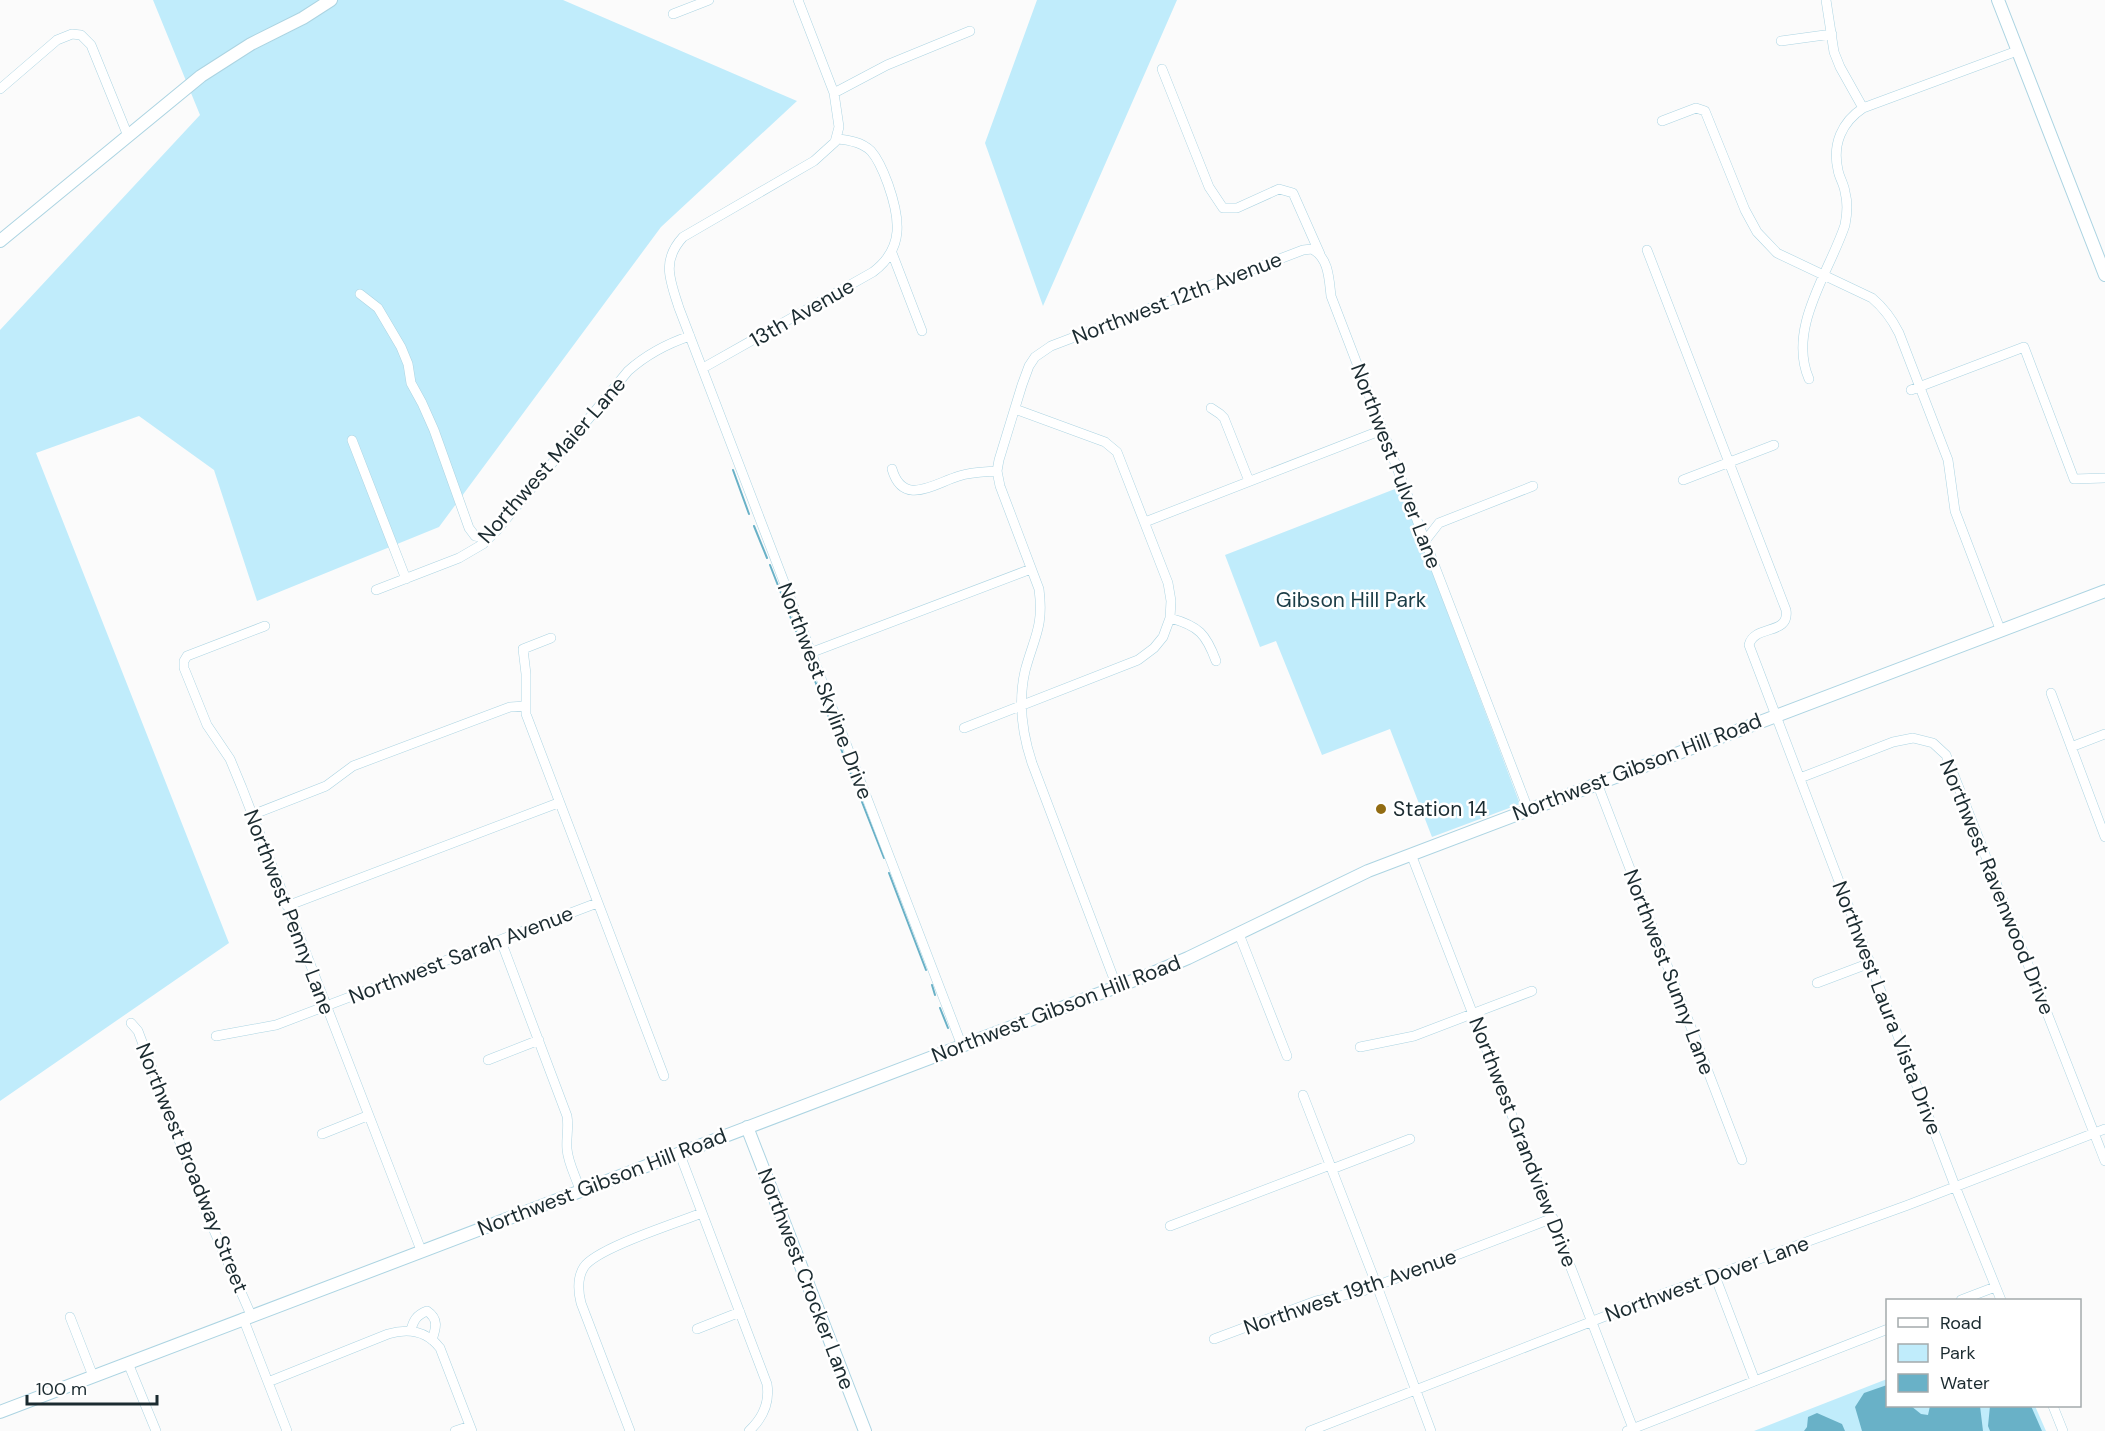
<svg xmlns="http://www.w3.org/2000/svg" width="2105" height="1431" font-family="'DM Sans',sans-serif">
<style>
.green{fill:#c0ecfb}
.water{fill:#69b1c7}
.lines{fill:none;stroke-linecap:round;stroke-linejoin:round}
.stream{stroke:#69b1c7;stroke-width:2}
.street-casing{stroke:#acd4e2;stroke-width:10}
.secondary-casing{stroke:#acd4e2;stroke-width:14}
.street{stroke:#fff;stroke-width:9}
.secondary{stroke:#fff;stroke-width:12}
.poi-dot{fill:#926c13;stroke:#fff;stroke-width:2}
.labels{text-anchor:middle;dominant-baseline:central;stroke-width:5;stroke-linejoin:round;paint-order:stroke}
.street-label{font-size:21px;fill:#1b2b30;stroke:#fff}
.park-label{font-size:21px;fill:#1b3d47;stroke:#fff}
.poi-label{font-size:21px;fill:#1b2b30;stroke:#fff;text-anchor:start}
</style>
<rect width="100%" height="100%" fill="#fbfbfb"/>
<path class="green" d="M153,0H563L797,101L661,227L439,527L257,601L214,470L139,416L36,453L229,943L0,1101V330L200,115Z
M1037,0H1177L1043,306L985,143Z
M1400,487L1520,804L1432,837L1390,729L1322,755L1276,641L1260,647L1225,555Z
M1887,1379L1888,1406H2035L2046,1431H1754Z"/>
<path class="water" d="M1887,1385L1888,1406H1911L1921,1414L1928,1415L1930,1406H1980L1983,1431H1862L1855,1407L1864,1393Z
M1990,1406H2031L2042,1431H1990L1988,1426Z
M1817,1413L1842,1424L1845,1431H1804L1807,1427L1808,1417Z"/>
<g class="lines">
<path class="stream" d="M733,470L749,514
M754,526L767,558
M770,565L797,634
M807,661L817,686
M822,700L831,723
M836,736L856,787
M862,802L884,858
M889,873L926,970
M932,985L935,995
M940,1008L948,1028"/>
<g class="street-casing">
<path id="street" d="M798,0L834,93L839,127L835,142L814,161L683,237C661,261 670,280 679,308L962,1046
M1826,0L1834,52L1840,67L1863,108
M673,14L709,0
M1781,41L1832,34
M1162,69L1209,187L1223,208H1237L1279,189L1293,193L1320,254
M0,89L57,40L72,34L81,35L91,45L128,136
M834,93L887,65L970,31
M1662,121L1696,108L1705,111L1745,210L1757,232L1777,253L1872,298C1884,308 1892,319 1899,333L1948,460L1955,511L2000,629
M1647,250L1786,610C1790,636 1754,624 1749,645L1955,1186L2001,1300
M892,253L922,331
M360,294L378,308L401,347L408,364L411,383L422,403L434,430L469,528L475,536L488,539
M703,368L873,272C905,248 900,218 888,184C884,173 879,160 871,151C862,142 849,140 837,139
M1809,379C1787,328 1829,273 1845,225C1847,215 1848,203 1845,192C1844,184 1839,177 1838,170C1832,144 1842,122 1863,108L2017,51
M1911,390L2024,347L2074,479L2105,478
M1211,408L1220,414L1224,418L1249,481
M352,440L406,579
M892,469C903,507 933,484 959,476C971,472 984,472 997,471
M1683,480L1774,445
M1145,522L1382,430
M1425,541L1439,523L1533,486
M376,590L459,558L483,544L497,530L628,371C647,354 666,344 690,336
M1170,618C1199,626 1206,634 1216,661
M265,626L187,656L184,661V668L207,725L230,759L242,788L421,1250
M551,638L523,649L526,674V714L664,1076
M810,653L1031,569
M2051,693L2105,837
M964,728L1138,660L1154,648L1163,637L1170,618L1171,601L1168,583L1117,452L1105,442L1015,409
M2071,747L2105,734
M1800,778L1893,742L1913,738L1933,743L1946,755L2105,1161
M1597,783L1742,1160
M252,815L326,786L353,766L510,707L525,706
M1411,854L1634,1431
M287,906L558,803
M1239,934L1287,1056
M501,941L567,1116C569,1127 566,1138 567,1149C568,1163 576,1177 580,1190
M1817,983L1870,963
M1117,987L1032,763C1022,733 1018,702 1025,671C1034,637 1044,627 1039,589L1000,486L997,471L999,460L1022,385L1029,366L1035,357L1051,346L1303,250L1312,249C1329,258 1329,279 1331,296L1528,809
M131,1023L138,1031L206,1212L251,1315
M216,1036L276,1025L597,903
M1360,1047L1414,1036L1532,991
M488,1060L539,1040
M1303,1095L1377,1286L1431,1431
M322,1134L367,1116
M679,1152L767,1384C770,1403 763,1418 749,1431
M1332,1169L1410,1139
M1170,1226L1330,1165
M1715,1276L1755,1381
M1961,1300L1995,1287
M70,1317L93,1376
M243,1318L287,1431
M697,1329L740,1312
M411,1331C413,1320 417,1315 427,1311C439,1319 436,1328 432,1340
M1214,1339L1316,1301L1363,1291L1553,1218
M128,1363L156,1431
M268,1382L388,1334C408,1328 427,1331 440,1348L472,1431
M2053,1406L2063,1431
M455,1431L470,1426
M630,1431L581,1303C578,1291 577,1278 584,1267C597,1248 677,1223 702,1213
M1310,1431L1652,1298L1908,1205L2105,1129
M1627,1431L1888,1329"/>
</g>
<g class="secondary-casing">
<path id="secondary" d="M1998,0L2105,275
M0,241L201,76L251,44L303,18L331,0
M747,1127L865,1431
M0,1412L1148,975L1188,958L1368,871L2105,591"/>
</g>
<use href="#street" class="street"/>
<use href="#secondary" class="secondary"/>
</g>
<circle class="poi-dot" cx="1381" cy="809" r="6"/>
<g class="labels">
<g class="street-label">
<text transform="translate(1177 298) rotate(-21)">Northwest 12th Avenue</text>
<text transform="translate(802 313) rotate(-30)">13th Avenue</text>
<text transform="translate(552 460) rotate(-49)">Northwest Maier Lane</text>
<text transform="translate(1396 466) rotate(69)">Northwest Pulver Lane</text>
<text transform="translate(825 691) rotate(69)">Northwest Skyline Drive</text>
<text transform="translate(1637 767) rotate(-21)">Northwest Gibson Hill Road</text>
<text transform="translate(1997 887) rotate(68)">Northwest Ravenwood Drive</text>
<text transform="translate(289 912) rotate(69)">Northwest Penny Lane</text>
<text transform="translate(461 955) rotate(-21)">Northwest Sarah Avenue</text>
<text transform="translate(1669 972) rotate(69)">Northwest Sunny Lane</text>
<text transform="translate(1887 1008) rotate(69)">Northwest Laura Vista Drive</text>
<text transform="translate(1056 1009) rotate(-21)">Northwest Gibson Hill Road</text>
<text transform="translate(1523 1142) rotate(69)">Northwest Grandview Drive</text>
<text transform="translate(192 1168) rotate(68)">Northwest Broadway Street</text>
<text transform="translate(602 1182) rotate(-21)">Northwest Gibson Hill Road</text>
<text transform="translate(806 1279) rotate(69)">Northwest Crocker Lane</text>
<text transform="translate(1707 1279) rotate(-20)">Northwest Dover Lane</text>
<text transform="translate(1350 1292) rotate(-19)">Northwest 19th Avenue</text>
</g>
<g class="park-label">
<text x="1351" y="600">Gibson Hill Park</text>
</g>
<g class="poi-label">
<text x="1393" y="809">Station 14</text>
</g>
</g>
<rect x="1886" y="1299" width="195" height="108" fill="#ffffff" stroke="#a4aaac" stroke-width="1.5"/>
<rect x="1898" y="1318" width="30" height="9" fill="#ffffff" stroke="#a4aaac" stroke-width="1.5"/>
<text x="1940" y="1329" font-size="18" fill="#1b2b30">Road</text>
<rect x="1898" y="1344" width="30" height="18" fill="#c0ecfb" stroke="#a4aaac" stroke-width="1.5"/>
<text x="1940" y="1359" font-size="18" fill="#1b2b30">Park</text>
<rect x="1898" y="1374" width="30" height="18" fill="#69b1c7" stroke="#a4aaac" stroke-width="1.5"/>
<text x="1940" y="1389" font-size="18" fill="#1b2b30">Water</text>
<path d="M27 1395v9h130v-9" fill="none" stroke="#1b2b30" stroke-width="3"/>
<text x="36" y="1395" font-size="18" fill="#1b2b30" stroke="#ffffff" stroke-width="4.5" paint-order="stroke">100 m</text>
</svg>
